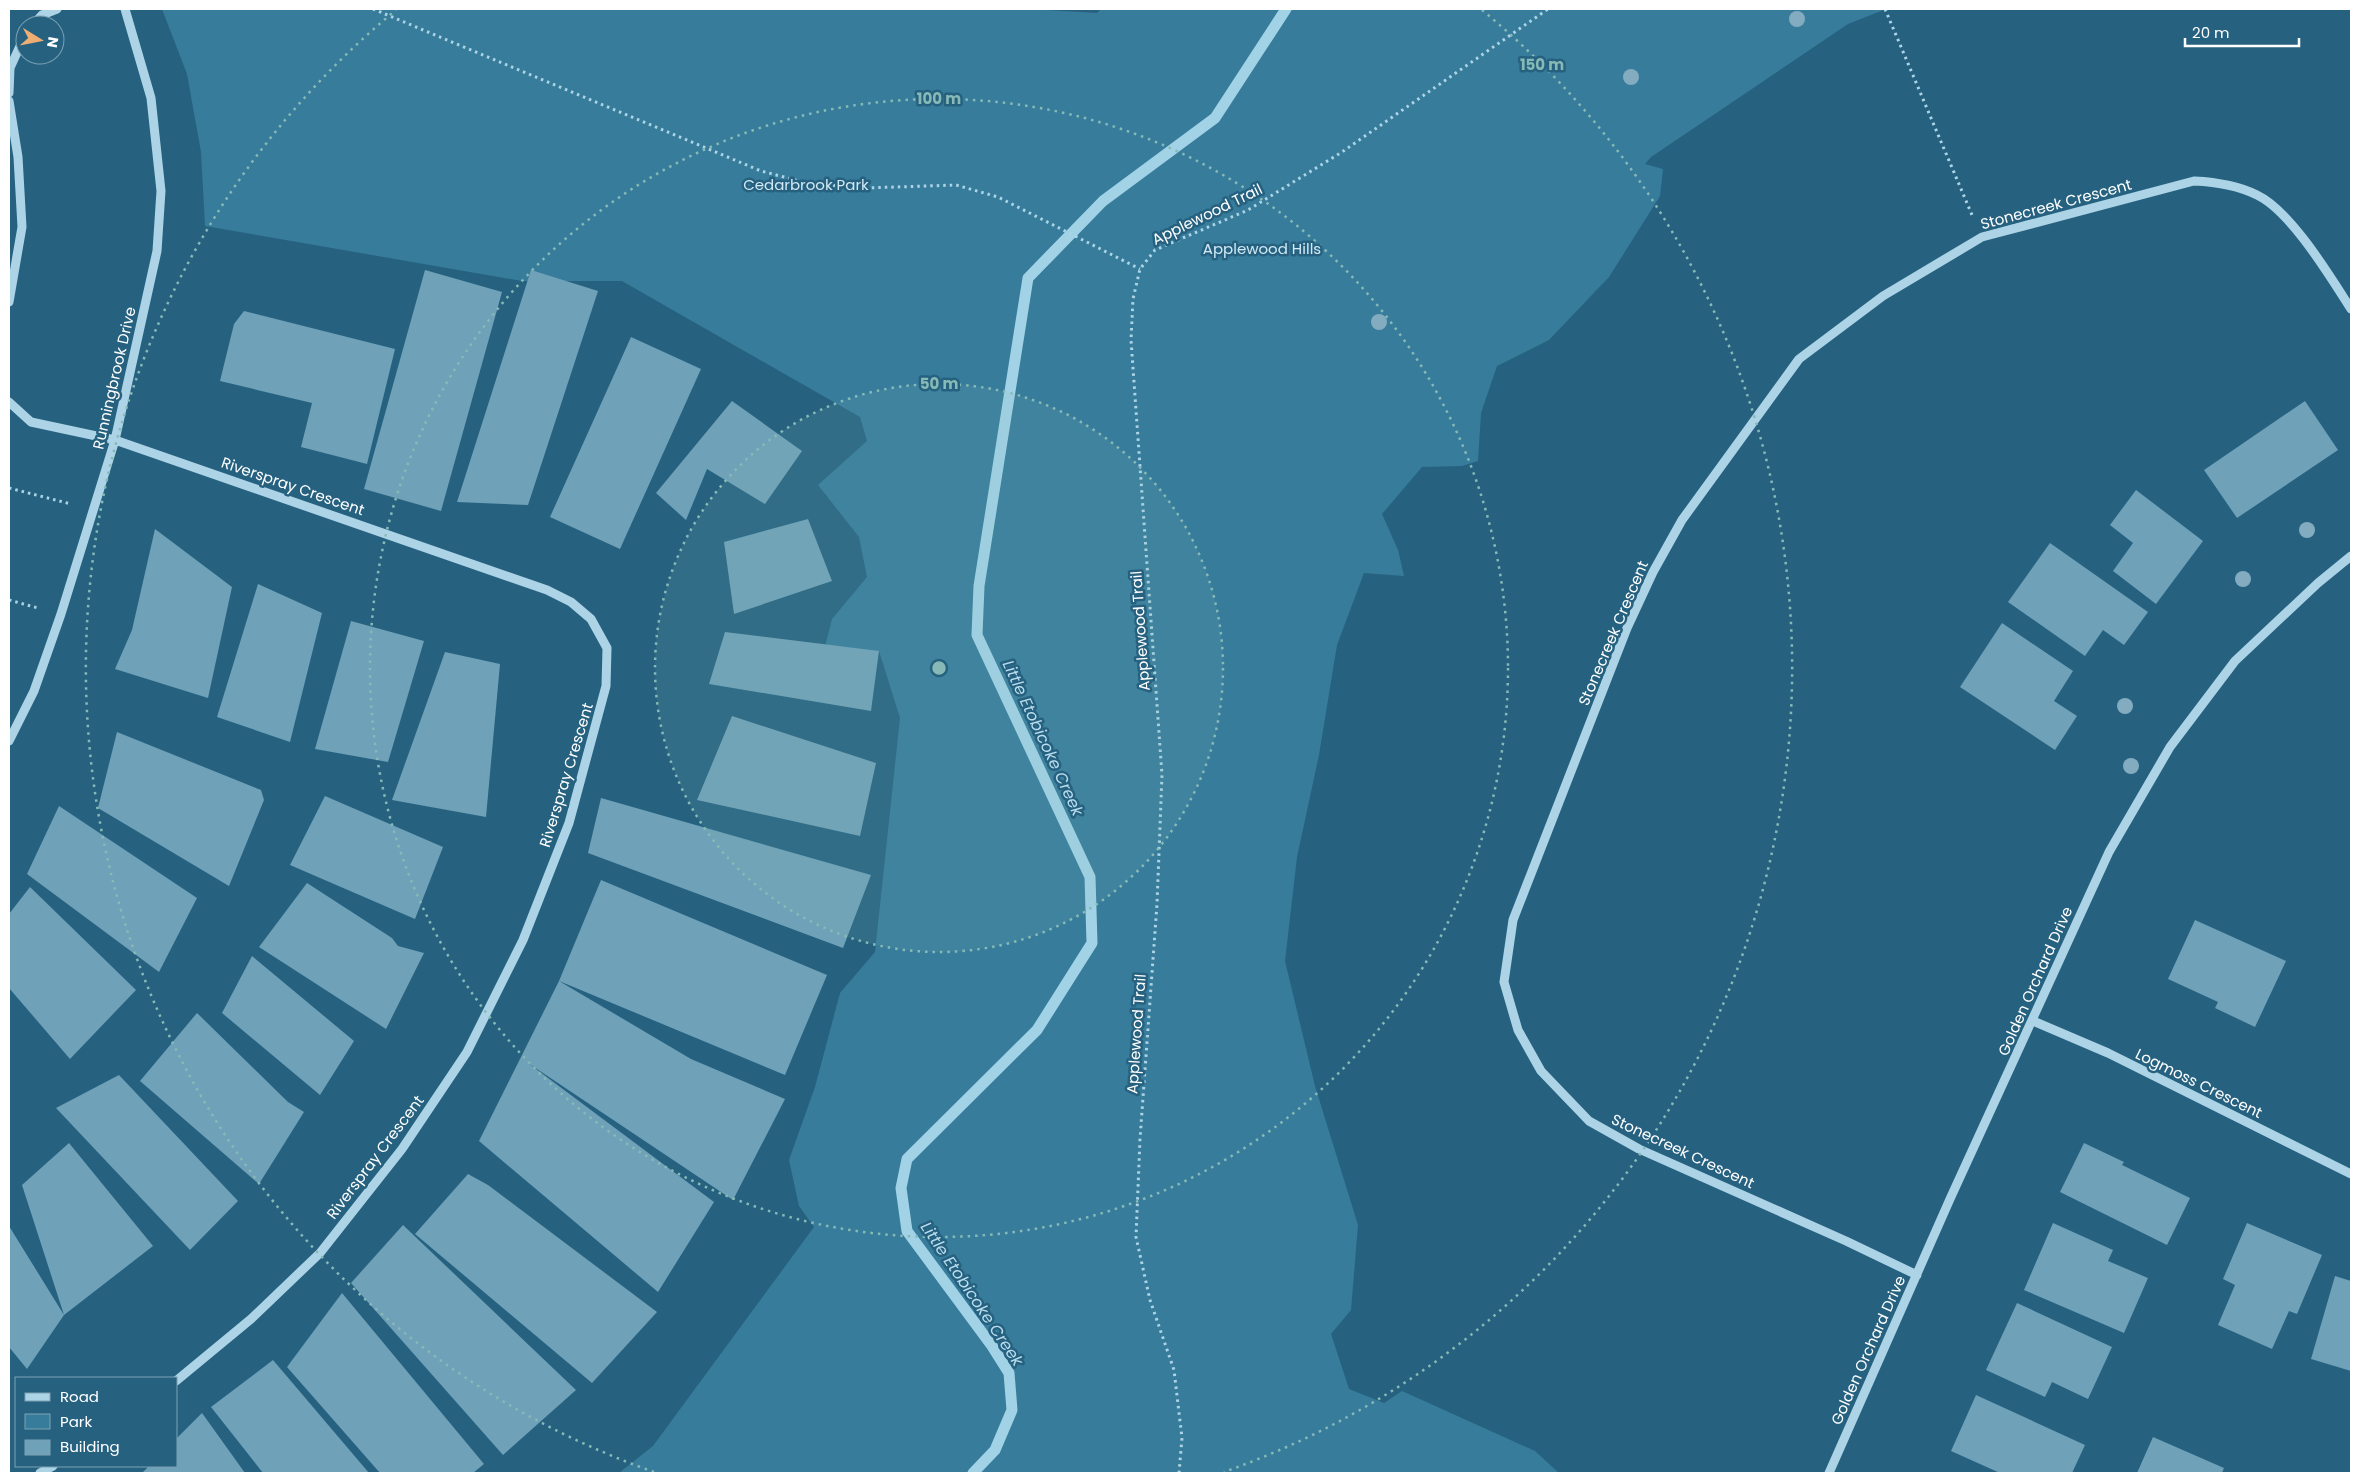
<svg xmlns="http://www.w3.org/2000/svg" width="2360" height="1482" font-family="Poppins,sans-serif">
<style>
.green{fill:#377c9b}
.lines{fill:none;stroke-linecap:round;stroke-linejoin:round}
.stream{stroke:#a2d2e6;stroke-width:11}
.building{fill:#6fa1b8}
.path{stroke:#add4e6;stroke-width:3;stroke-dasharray:2.5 4;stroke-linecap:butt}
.minor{stroke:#add4e6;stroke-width:9}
.tree{fill:#84acc0}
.ring{fill:none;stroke:#87bab6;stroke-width:2.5;stroke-dasharray:2.5 5}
.labels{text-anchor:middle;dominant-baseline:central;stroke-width:5;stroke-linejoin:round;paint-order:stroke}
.park-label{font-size:15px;fill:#d0e9f5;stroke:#266280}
.street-label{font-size:15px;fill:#fff;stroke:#266280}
.water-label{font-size:16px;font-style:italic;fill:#b9ddee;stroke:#266280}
.centre{fill:#87bab6;stroke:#266280;stroke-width:2.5}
.ring-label{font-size:15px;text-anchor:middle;font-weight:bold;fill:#87bab6;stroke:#266280;stroke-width:5;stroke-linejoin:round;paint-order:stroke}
</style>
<rect width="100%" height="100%" fill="#266280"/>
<path class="green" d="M162,9H1028L1097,13L1101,9H1886L1848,24L1651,157L1645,164L1663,169L1660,196L1609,277L1549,340L1497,366L1481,413L1478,461L1462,466L1422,467L1382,514L1398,550L1404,576L1364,573L1337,645L1319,755L1297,857L1285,961L1315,1086L1358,1225L1351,1310L1331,1334L1349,1389L1384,1403L1402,1391L1535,1451L1559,1473H619L653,1446L814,1227L799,1206L789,1160L815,1087L840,993L875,952L900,718L879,651L822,659L832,619L867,577L859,537L818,485L867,441L860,417L622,281H522L205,226L201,152L187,74Z"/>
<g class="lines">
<path class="stream" d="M973,1473L995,1450L1012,1410L1009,1373L992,1346L907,1231L901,1188L907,1159L1037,1030L1092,943L1090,877L977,635L979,586L1028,278L1103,201L1215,118L1286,9"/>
</g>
<path class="building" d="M425,270L502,292L441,511L364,489Z
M531,270L598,291L528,505L457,502Z
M244,311L395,349L367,464L301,447L312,403L220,381L234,324Z
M631,337L701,369L620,549L550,517Z
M732,401L802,451L765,504L707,469L686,520L656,493Z
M2305,401L2338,450L2237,518L2204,470Z
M2136,490L2203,541L2156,604L2113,571L2133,543L2110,525Z
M808,519L832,581L734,614L724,542Z
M155,529L232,587L208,698L115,669L132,630Z
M2050,543L2148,612L2124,645L2103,630L2085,656L2008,602Z
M258,584L322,613L290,742L217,717Z
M351,621L424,641L388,762L315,749Z
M2002,623L2073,671L2054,701L2077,716L2055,750L1960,687Z
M725,632L879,651L871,711L709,684Z
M445,652L500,664L486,817L392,800Z
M732,716L876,763L860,836L697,800Z
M117,732L261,790L264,800L229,886L98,808Z
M325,796L443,847L415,919L290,865Z
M601,798L871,875L843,948L588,853Z
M59,806L197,898L159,972L27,874Z
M601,880L827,975L785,1075L559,981Z
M307,883L392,938L398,946L424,953L386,1029L259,947Z
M30,887L136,990L70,1059L9,988V914Z
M2195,920L2286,961L2255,1027L2215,1008L2218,1002L2168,979Z
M252,956L354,1041L320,1095L222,1013Z
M559,981L691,1059L785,1099L733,1200L528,1063L714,1202L658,1292L479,1141Z
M197,1013L288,1102L304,1112L259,1184L140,1081Z
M119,1075L238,1201L190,1250L56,1108Z
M69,1143L153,1246L64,1315L27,1369L9,1347V1226L64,1315L22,1185Z
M2084,1143L2124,1162L2122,1165L2190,1198L2167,1245L2060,1192Z
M468,1174L488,1185L657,1312L592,1383L415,1234Z
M2053,1223L2113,1250L2108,1261L2148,1278L2124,1333L2024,1290Z
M2247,1223L2322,1255L2297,1314L2289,1311L2272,1349L2218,1325L2235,1285L2223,1279Z
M403,1225L576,1390L503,1455L351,1283Z
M2335,1276L2351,1281V1371L2311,1359Z
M342,1293L484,1464L473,1473H380L287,1367Z
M2017,1303L2112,1347L2088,1399L2052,1382L2045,1397L1986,1370Z
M273,1360L369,1473H263L211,1407Z
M1976,1395L2085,1445L2072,1473H2000L1951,1451Z
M202,1413L245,1473H142L149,1466H176V1439Z
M2153,1437L2224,1468L2222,1473H2137Z"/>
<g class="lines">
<path class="path" d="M373,9L761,171L807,183L866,188L956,185L998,197L1140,269
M1885,9L1972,215
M9,488L71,504
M9,600L38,608
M1179,1473L1182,1438L1174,1370L1150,1300L1136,1237L1140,1139L1157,904L1162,775L1131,340L1133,299L1140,269L1155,250L1248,210L1342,152L1548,9"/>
<path class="minor" d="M33,25L42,15L57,9
M9,93L10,68L25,35
M9,101L18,157L22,227L9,302
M9,402L31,422L115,440L547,590L571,602L591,619L607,648L606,686L569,823L523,940L467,1052L402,1149L320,1253L251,1319L176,1381
M9,741L34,691L61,614L115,440L157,251L161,191L151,98L125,9
M2033,1021L2108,1053L2351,1174
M1917,1275L1846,1241L1639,1149L1589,1121L1541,1071L1518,1030L1504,982L1513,920L1627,628L1653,572L1682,520L1799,359L1883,296L1982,237L2194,181C2216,182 2237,185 2257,195C2291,211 2331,278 2351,309
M40,1473L53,1466
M1829,1473L1950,1199L2109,852L2170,747L2235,661L2318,583L2351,556"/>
</g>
<g class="tree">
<circle cx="1797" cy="19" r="8"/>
<circle cx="1631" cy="77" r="8"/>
<circle cx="1379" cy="322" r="8"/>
<circle cx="2307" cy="530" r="8"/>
<circle cx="2243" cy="579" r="8"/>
<circle cx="2125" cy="706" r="8"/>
<circle cx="2131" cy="766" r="8"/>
</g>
<circle cx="939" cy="668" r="284" fill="#87bab6" fill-opacity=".12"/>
<g class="ring">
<circle cx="939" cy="668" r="284"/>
<circle cx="939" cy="668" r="569"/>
<path d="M654 1472A853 853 0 0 1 396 10M1482 10A853 853 0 0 1 1224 1472"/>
</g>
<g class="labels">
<g class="park-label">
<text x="806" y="184">Cedarbrook Park</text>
<text x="1262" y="248">Applewood Hills</text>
</g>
<g class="street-label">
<text transform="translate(2056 204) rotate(-15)">Stonecreek Crescent</text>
<text transform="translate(1207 214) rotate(-26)">Applewood Trail</text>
<text transform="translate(114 378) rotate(-77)">Runningbrook Drive</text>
<text transform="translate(293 486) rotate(19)">Riverspray Crescent</text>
<text transform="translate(1140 631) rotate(-94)">Applewood Trail</text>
<text transform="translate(1613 633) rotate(-67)">Stonecreek Crescent</text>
<text transform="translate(566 775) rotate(-73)">Riverspray Crescent</text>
<text transform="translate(2035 981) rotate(-66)">Golden Orchard Drive</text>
<text transform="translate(1136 1034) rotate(-86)">Applewood Trail</text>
<text transform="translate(2199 1083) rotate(26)">Logmoss Crescent</text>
<text transform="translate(1683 1151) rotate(25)">Stonecreek Crescent</text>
<text transform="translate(375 1157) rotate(-53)">Riverspray Crescent</text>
<text transform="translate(1868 1350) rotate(-66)">Golden Orchard Drive</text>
</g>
<g class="water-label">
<text transform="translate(1043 738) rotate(65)">Little Etobicoke Creek</text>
<text transform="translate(972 1294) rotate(56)">Little Etobicoke Creek</text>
</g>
</g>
<circle cx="939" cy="668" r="8" class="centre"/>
<g class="ring-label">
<text x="1542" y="70">150 m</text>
<text x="939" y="104">100 m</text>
<text x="939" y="389">50 m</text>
</g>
<rect width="2360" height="1482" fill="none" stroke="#ffffff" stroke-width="20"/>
<rect x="15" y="1377" width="162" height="90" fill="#266280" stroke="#7da1b3"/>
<rect x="25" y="1393" width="25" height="8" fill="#add4e6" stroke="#7da1b3"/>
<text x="60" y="1402" font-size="15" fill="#ffffff">Road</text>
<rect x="25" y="1414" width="25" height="15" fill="#377c9b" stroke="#7da1b3"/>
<text x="60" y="1427" font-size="15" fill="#ffffff">Park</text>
<rect x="25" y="1440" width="25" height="15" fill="#6fa1b8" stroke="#7da1b3"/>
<text x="60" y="1452" font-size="15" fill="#ffffff">Building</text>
<g transform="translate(40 40) rotate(100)"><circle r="24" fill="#266280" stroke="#7da1b3"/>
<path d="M0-4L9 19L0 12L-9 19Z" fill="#eeae73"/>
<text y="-8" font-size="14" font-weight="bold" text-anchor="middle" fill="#ffffff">N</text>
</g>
<path d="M2185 38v8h114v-8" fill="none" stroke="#ffffff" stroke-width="2.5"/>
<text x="2192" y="38" font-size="15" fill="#ffffff" stroke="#266280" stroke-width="4" paint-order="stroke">20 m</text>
</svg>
